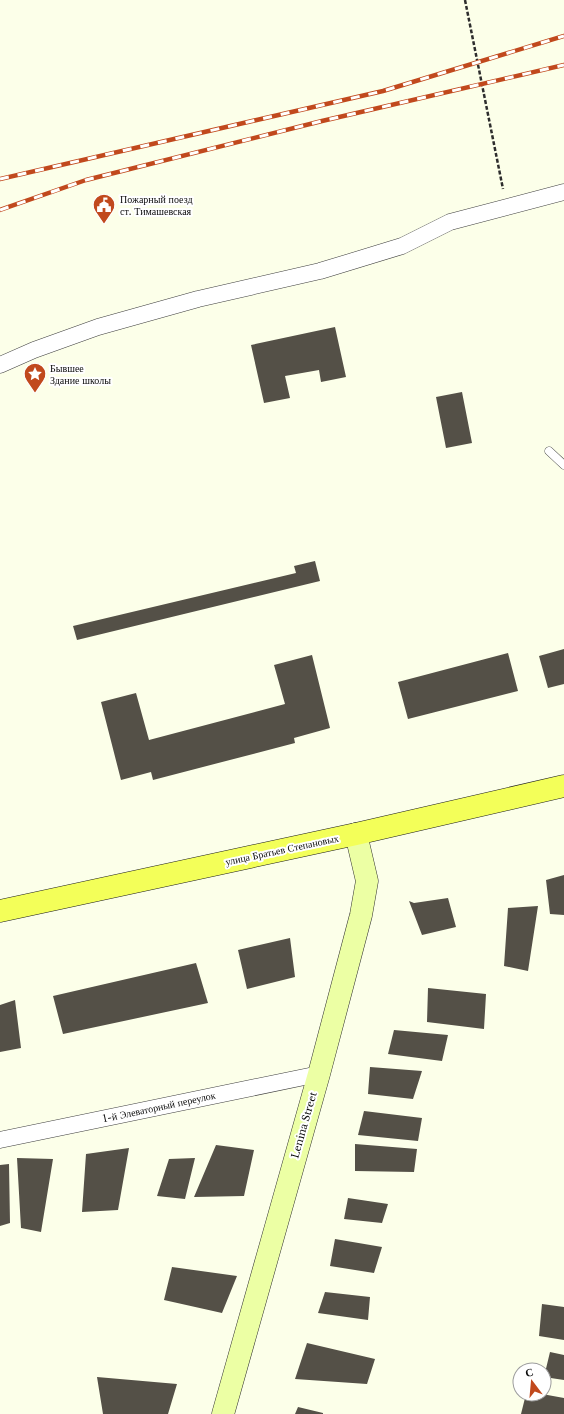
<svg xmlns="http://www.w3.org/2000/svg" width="564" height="1414" font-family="'Libre Baskerville',serif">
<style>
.building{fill:#545047}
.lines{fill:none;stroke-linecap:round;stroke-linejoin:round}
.lane-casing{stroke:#3e3e3e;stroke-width:9}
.street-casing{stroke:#3e3e3e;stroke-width:17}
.secondary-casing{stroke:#2d2d2d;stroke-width:23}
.primary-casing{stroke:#1c1c1c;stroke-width:23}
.path{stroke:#2d2d2d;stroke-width:2.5;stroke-dasharray:4 2;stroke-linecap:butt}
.lane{stroke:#fff;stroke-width:8}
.street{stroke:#fff;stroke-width:16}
.secondary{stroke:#ecffa4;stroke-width:22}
.primary{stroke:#f3ff59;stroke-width:22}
.rail-casing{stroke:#c1491d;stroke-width:4.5}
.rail{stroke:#fff;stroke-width:3;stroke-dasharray:9;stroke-linecap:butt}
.labels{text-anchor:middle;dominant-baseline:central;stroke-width:4;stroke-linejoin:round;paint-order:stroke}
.poi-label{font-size:10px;fill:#0b0b0b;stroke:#fff;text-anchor:start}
.street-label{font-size:10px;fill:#0b0b0b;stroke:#fff}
</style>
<rect width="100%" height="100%" fill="#fcffe9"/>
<path class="building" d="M335,327L346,377L321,382L319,370L285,376L290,398L264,403L251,345Z
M462,392L472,443L446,448L436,397Z
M315,561L320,581L77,640L73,626L296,573L294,566Z
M564,649V684L548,688L539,656Z
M508,653L518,691L408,719L398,682Z
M312,655L330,728L294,738L295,743L153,780L151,772L121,780L101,702L136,693L149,740L285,704L274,665Z
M564,875V915L550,914L546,880Z
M448,898L456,927L422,935L409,901L414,903Z
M538,906L528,971L504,966L508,908Z
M290,938L295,977L247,989L238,950Z
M196,963L208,1003L63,1034L53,996Z
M428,988L486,994L484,1029L427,1022Z
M15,1000L21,1048L0,1052V1005Z
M394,1030L448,1035L442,1061L388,1054Z
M370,1067L422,1071L413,1099L368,1094Z
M364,1111L422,1118L418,1141L358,1135Z
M355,1144L417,1149L414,1172L355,1171Z
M216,1145L254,1150L244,1196L194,1197Z
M129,1148L118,1210L82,1212L86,1154Z
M17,1158L53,1159L41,1232L21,1228Z
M195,1158L185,1199L157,1196L169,1159Z
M9,1164L10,1223L0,1226V1165Z
M348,1198L388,1204L382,1223L344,1219Z
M335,1239L382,1247L374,1273L330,1266Z
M172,1267L237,1276L222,1313L164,1300Z
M325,1292L370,1297L368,1320L318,1313Z
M542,1304L564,1307V1340L539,1336Z
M307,1343L375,1359L367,1384L295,1379Z
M550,1352L564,1355V1380L544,1377Z
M97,1377L177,1384L168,1414H103Z
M526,1394H542L564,1398V1414H521Z
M298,1407L323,1413V1414H295Z"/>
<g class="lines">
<g class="lane-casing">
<path id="lane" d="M549,451L564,465"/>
</g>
<g class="street-casing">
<path id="street" d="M0,365L34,350L98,327L198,299L320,271L402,246L450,222L564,192
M0,1140L319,1074"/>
</g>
<g class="secondary-casing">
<path id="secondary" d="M223,1414L319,1074L361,915L367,881L356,834"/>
</g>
<g class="primary-casing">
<path id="primary" d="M0,911L356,834L564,786"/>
</g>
<path class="path" d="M465,0L503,189"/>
<use href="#lane" class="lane"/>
<use href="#street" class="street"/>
<use href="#secondary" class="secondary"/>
<use href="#primary" class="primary"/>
<g class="rail-casing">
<path id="rail" d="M0,179L383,91L564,36
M0,210L86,180L322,121L564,65"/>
</g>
<use href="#rail" class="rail"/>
</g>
<defs>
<g id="civic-pin" transform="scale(1.15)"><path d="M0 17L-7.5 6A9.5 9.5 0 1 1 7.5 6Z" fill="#c1491d" stroke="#fff"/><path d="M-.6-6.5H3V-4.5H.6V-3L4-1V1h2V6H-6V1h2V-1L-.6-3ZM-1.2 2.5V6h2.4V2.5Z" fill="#fff"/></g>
<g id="sight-pin" transform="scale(1.15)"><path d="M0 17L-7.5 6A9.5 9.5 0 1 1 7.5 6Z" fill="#c1491d" stroke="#fff"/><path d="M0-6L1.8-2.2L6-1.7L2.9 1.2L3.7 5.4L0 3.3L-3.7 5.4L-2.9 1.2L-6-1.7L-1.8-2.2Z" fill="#fff"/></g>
</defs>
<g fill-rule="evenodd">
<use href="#civic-pin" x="104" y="205"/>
<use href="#sight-pin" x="35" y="374"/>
</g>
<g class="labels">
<g class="poi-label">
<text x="120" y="199">Пожарный поезд<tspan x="120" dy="12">ст. Тимашевская</tspan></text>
<text x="50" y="368">Бывшее<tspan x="50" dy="12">Здание школы</tspan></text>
</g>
<g class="street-label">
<text transform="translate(282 850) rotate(-12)">улица Братьев Степановых</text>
<text transform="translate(159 1107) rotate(-12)">1-й Элеваторный переулок</text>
<text transform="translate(304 1125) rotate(-74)">Lenina Street</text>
</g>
</g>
<g transform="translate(532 1382) rotate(344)"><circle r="19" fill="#ffffff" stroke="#9d9d9d"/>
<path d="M0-3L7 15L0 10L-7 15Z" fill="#c1491d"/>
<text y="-6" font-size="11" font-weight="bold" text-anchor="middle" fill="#0b0b0b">С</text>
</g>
</svg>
